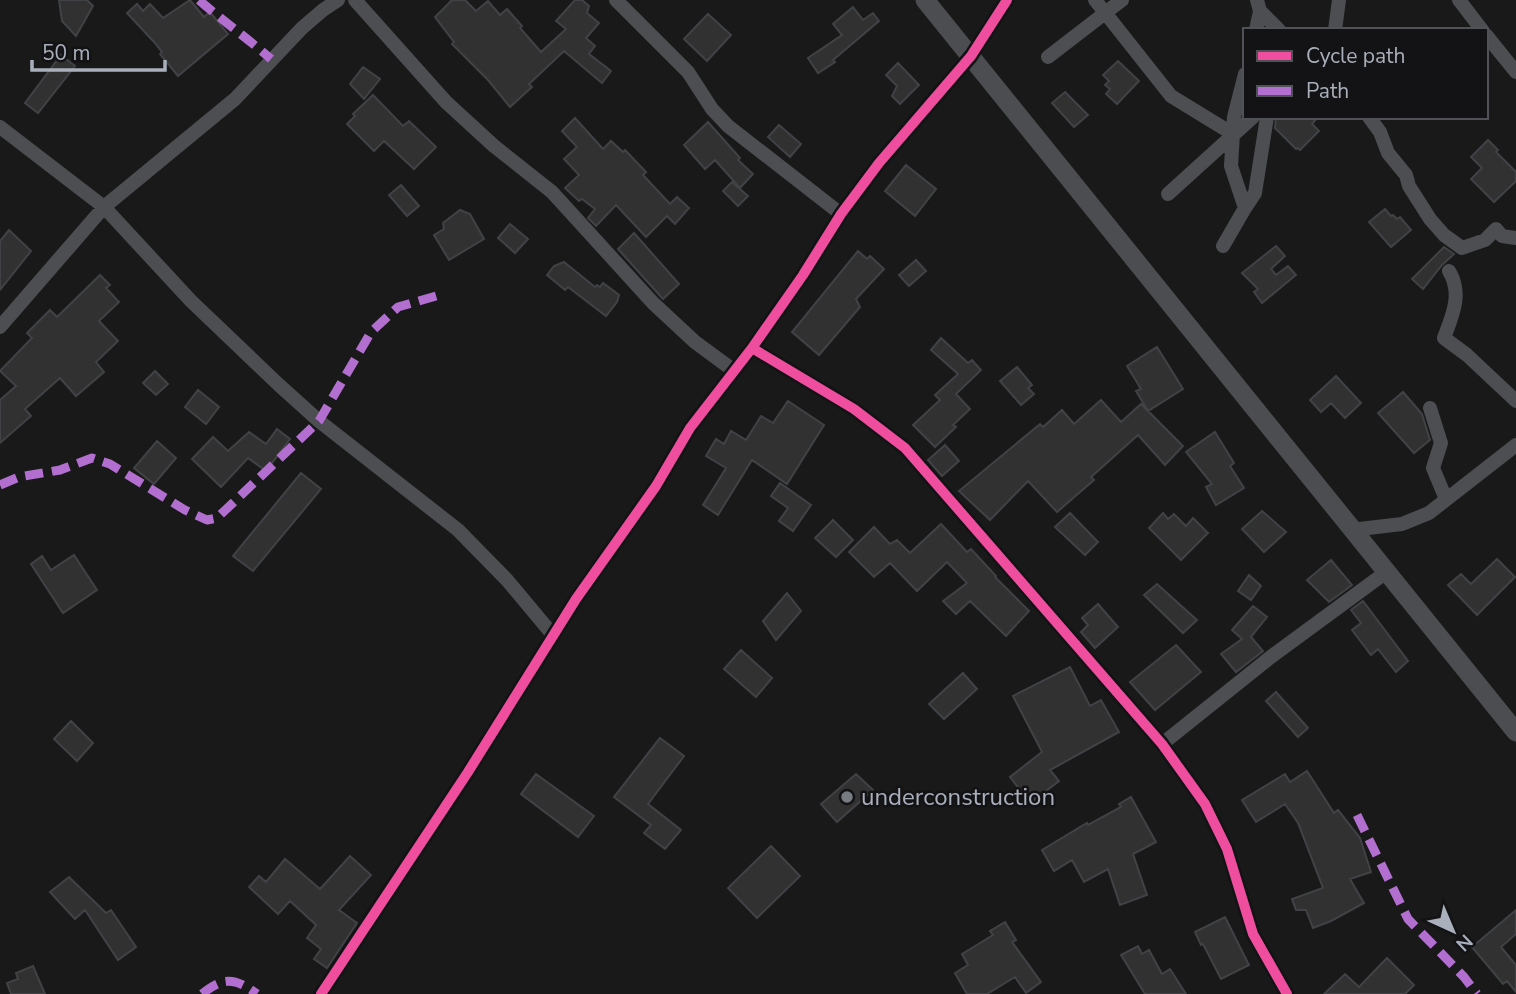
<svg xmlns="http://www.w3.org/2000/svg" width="1516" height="994" font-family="'Nunito Sans',sans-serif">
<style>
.building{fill:#313131;stroke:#414245;stroke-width:2}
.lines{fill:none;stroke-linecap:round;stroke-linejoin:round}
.street{stroke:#4c4e52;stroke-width:14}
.secondary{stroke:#4c4d50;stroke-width:19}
.quiet{stroke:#b36fd0;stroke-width:9;stroke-dasharray:18 9;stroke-linecap:butt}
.cycleway-casing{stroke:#131315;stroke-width:15}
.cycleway{stroke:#ef4d9e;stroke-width:10}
.poi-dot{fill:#777b82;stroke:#131315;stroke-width:2.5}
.labels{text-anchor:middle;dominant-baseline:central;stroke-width:5;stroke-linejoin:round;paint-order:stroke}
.poi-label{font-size:24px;fill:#a9b0bb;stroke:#131315;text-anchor:start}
</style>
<rect width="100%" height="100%" fill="#191919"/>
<path class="building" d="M59,0H87L93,6L76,36L62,21Z
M190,0L204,17L210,12L228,34L178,76L160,54L162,52L154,42L127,13L137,4L143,11L150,4L163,18Z
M452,0H465L476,11L488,1L500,15L507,9L522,26L520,28L541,52L566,29L556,21L575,0H582L589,6L587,13L599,23L586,38L595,46L589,54L611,71L602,83L564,51L529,84L532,87L510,107L488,80L452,44L454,42L435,17Z
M853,7L863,20L873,13L879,21L833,60L835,62L818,73L808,58L842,35L833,24Z
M708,14L731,35L707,61L684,39Z
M61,55L75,66L38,113L25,103Z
M1118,61L1139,81L1117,104L1106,94L1110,89L1105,85L1109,81L1103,75Z
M898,63L919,85L900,104L892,96L897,86L886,75Z
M363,67L380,79L364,99L350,84Z
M1065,92L1088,115L1074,127L1052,103Z
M373,95L403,126L409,121L436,147L414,169L384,141L374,151L347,124L355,116L353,114Z
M1276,117H1318L1312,124L1319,131L1300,150L1298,148L1296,149L1275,128Z
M575,118L603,149L611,141L623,152L625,150L646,172L643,175L670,204L677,197L689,208L675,224L667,216L646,237L616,205L596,226L588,218L595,209L582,199L579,201L565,188L579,175L564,159L577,147L562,131Z
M708,122L740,158L738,160L753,174L740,188L715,160L705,169L684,145Z
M779,125L801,144L790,157L768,137Z
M1488,140L1498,150L1496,152L1516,172V181L1494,202L1471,179L1482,168L1471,157Z
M906,165L936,189L915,216L885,191Z
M732,182L748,196L738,206L723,191Z
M401,185L419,206L407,216L389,195Z
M1385,209L1391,216L1393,215L1397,219L1400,217L1411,230L1391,247L1369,222Z
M460,210L470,214L484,239L449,260L434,235L444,229L443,223Z
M510,224L528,239L515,253L498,238Z
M9,230L31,251L0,290V241Z
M634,233L679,284L663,299L618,249Z
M1276,246L1285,256L1271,269L1276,275L1288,266L1296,275L1262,303L1254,292L1258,289L1242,273Z
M1444,247L1454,254L1442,265L1423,289L1412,279Z
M858,251L867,259L870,256L884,269L856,299L860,307L819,355L792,332Z
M916,260L926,271L909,286L899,275Z
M564,262L595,287L597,285L600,287L603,283L619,295L617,302L606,316L568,287L565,290L547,275L554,266Z
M100,275L110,285L106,288L119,302L99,321L118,341L96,362L104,372L76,396L60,378L25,409L31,416L0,443V400L16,386L0,371L32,338L27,333L50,310L57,317Z
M941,338L968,363L972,360L981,370L956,394L970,409L953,425L956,427L935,447L913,425L940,400L935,395L958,374L931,350Z
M1157,347L1183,389L1148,411L1136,391L1141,389L1127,366Z
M1017,367L1032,385L1028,388L1034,394L1021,405L1000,381Z
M155,371L168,384L156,395L143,383Z
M1336,376L1361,403L1345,418L1331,403L1321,412L1310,400Z
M198,390L219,407L206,424L185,407Z
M1403,392L1422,414L1430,440L1414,453L1378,413Z
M1101,400L1121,422L1141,404L1183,446L1165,465L1138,435L1091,477L1094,480L1057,512L1028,481L990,520L959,491L1040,424L1043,427L1062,410L1074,424Z
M788,401L824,425L787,484L752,460L718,515L703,505L726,468L706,456L716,439L724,444L731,431L746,440L761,416L773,423Z
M277,429L290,439L266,471L248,458L221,487L192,459L213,437L228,451L249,432L266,444Z
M1215,432L1234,463L1230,466L1244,488L1216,505L1206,487L1212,484L1186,452Z
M157,441L176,458L154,484L134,468Z
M945,445L959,461L942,476L928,460Z
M301,473L321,489L253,571L233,556Z
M780,483L811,505L793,531L779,521L788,508L771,496Z
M1262,511L1286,532L1264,552L1242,529Z
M1070,513L1098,542L1085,555L1055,527Z
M1163,513L1168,519L1174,514L1186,526L1193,518L1208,533L1181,560L1149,528Z
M833,520L853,540L836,557L815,538Z
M941,524L967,552L971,549L996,576L995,577L1029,611L1006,636L970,601L956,614L943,601L967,583L947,562L917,591L890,563L874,577L849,552L874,527L890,544L897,540L910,553Z
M74,555L97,590L63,613L31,564L42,556L51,570Z
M1497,559L1515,577L1477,615L1448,585L1461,574L1471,584Z
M1331,560L1352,585L1329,602L1307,580Z
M1249,575L1261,586L1251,600L1238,591Z
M1157,584L1197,620L1183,633L1144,595Z
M787,593L801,611L776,640L763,621Z
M1363,601L1408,661L1396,672L1378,649L1371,655L1352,630L1361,623L1351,610Z
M1098,604L1118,627L1095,648L1081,632L1088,625L1082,618Z
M1253,606L1267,617L1251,637L1263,651L1236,672L1221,654L1242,639L1232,630Z
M1176,645L1201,672L1155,710L1130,682Z
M741,650L772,678L756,697L724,669Z
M1070,667L1090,706L1101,700L1119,732L1050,770L1059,781L1030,803L1010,777L1042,752L1013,696Z
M963,673L977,689L944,719L929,704Z
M1276,692L1308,728L1298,737L1266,701Z
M71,721L93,743L77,761L54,739Z
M660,738L684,756L648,804L681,830L665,849L644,833L651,825L614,797Z
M1307,771L1334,813L1338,810L1360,838L1371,872L1350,879L1364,903L1331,921L1313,928L1306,910H1296L1292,899L1323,888L1298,823L1285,804L1256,822L1242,800L1285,774L1290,782Z
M536,774L594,816L578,837L521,794Z
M856,774L873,790L837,822L821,804Z
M1131,797L1156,842L1133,854L1147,895L1120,905L1108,869L1084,882L1072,860L1054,871L1042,850L1087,823L1088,825L1121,807L1119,804Z
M771,846L800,876L757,918L728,888Z
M350,856L371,875L339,910L357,923L327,968L314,959L321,949L307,938L316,925L290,901L278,914L249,887L259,876L266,882L285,859L320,889Z
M69,877L106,913L111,910L136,947L118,960L85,910L75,919L50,892Z
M1516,910V934L1501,947L1516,965V992L1507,981L1503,984L1472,947Z
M1225,917L1249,965L1221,979L1203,944L1201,945L1195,932Z
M1005,922L1016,940L1012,942L1041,982L1026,993L1015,977L987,994H967L955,973L968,965L962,954L993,935L990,931Z
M1138,946L1142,954L1149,950L1162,974L1170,969L1186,994H1145L1121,955Z
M1387,958L1414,985L1405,994H1324L1345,974L1359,987Z
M33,966L45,994H11L7,983L18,979L16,973Z"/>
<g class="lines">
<path class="street" d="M355,0L446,102L494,146L552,192L653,303L695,342L733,370
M616,0L688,72L712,109L728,126L841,214
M1095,0L1171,96L1233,134
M1257,0L1260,11L1279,30
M1459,0L1482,30
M1256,30L1260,11
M1335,30L1339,0
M1486,35L1516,72
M1048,57L1122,0
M1369,117L1380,132L1388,153L1406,175L1409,186L1430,219L1444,235L1462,248L1485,240L1496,229L1502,236L1516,238
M0,127L104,207L191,301L279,385L319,421L458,530L507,580L553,635
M1168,194L1253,117
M1245,208L1255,193L1267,117
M1223,246L1245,208L1231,166L1234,117L1245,74
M1449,271C1463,294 1452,316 1444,338L1467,355L1516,401
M0,327L104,207L235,99L302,28L323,10L338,0
M752,348L854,409L905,448L1162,744L1205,804L1227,849L1253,934L1287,994
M1430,408L1441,443L1433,468L1446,499
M1351,530L1402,524L1429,513L1516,445
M1162,744L1272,656L1385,573
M321,994L468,772L576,599L656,486L690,428L752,348L803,275L841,214L879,163L971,56L1007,0"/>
<path class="secondary" d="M925,0L1516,732"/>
<path class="quiet" d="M199,0C223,21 247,38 271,59
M0,485L19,477L60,470L92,458L110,464L185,510L207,520L217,518L319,421L371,332L398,307L443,294
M1357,815L1408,919L1464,977L1477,994
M202,994C224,976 235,978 257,994"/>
<g class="cycleway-casing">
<path id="cycleway" d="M752,348L854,409L905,448L1162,744L1205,804L1227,849L1253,934L1287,994
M321,994L468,772L576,599L656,486L690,428L752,348L803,275L841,214L879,163L971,56L1007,0"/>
</g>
<use href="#cycleway" class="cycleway"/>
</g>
<circle class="poi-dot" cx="847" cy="797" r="7"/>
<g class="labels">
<g class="poi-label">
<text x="861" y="797">underconstruction</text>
</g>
</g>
<rect x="1243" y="28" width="245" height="91" fill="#131315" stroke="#4f5257" stroke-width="2"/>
<rect x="1257" y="51" width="35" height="10" fill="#ef4d9e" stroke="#4f5257" stroke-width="2"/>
<text x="1306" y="63" font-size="21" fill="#a9b0bb">Cycle path</text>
<rect x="1257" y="86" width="35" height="10" fill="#b36fd0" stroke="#4f5257" stroke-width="2"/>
<text x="1306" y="98" font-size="21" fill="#a9b0bb">Path</text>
<g transform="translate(1453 931) rotate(136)" stroke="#131315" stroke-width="5" paint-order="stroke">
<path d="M0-5L12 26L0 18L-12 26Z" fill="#a9b0bb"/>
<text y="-10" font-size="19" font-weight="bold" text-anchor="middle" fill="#a9b0bb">N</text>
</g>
<path d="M32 60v10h133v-10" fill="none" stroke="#a9b0bb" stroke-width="3.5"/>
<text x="42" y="60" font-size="21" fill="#a9b0bb" stroke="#131315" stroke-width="5" paint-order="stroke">50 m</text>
</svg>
